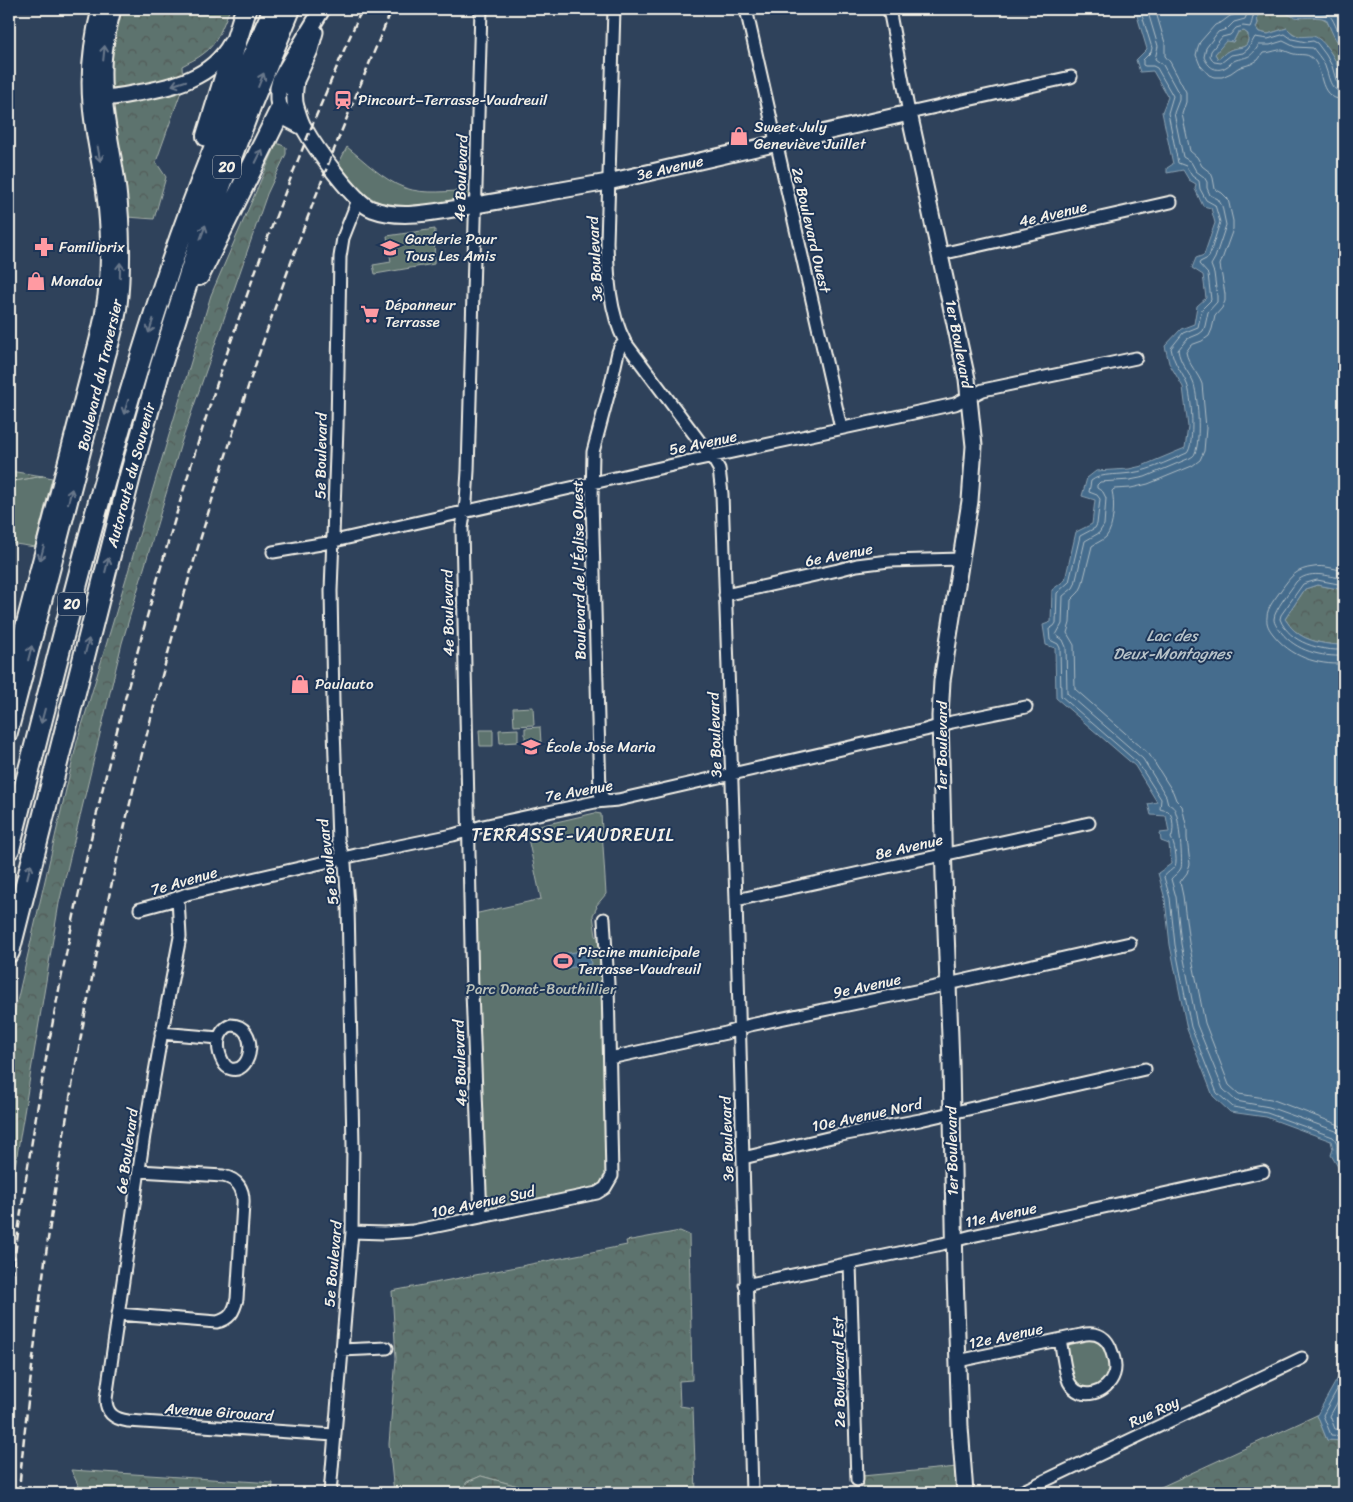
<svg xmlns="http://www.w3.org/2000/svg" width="1353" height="1502" font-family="Sriracha,sans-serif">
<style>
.green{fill:#5d736e;stroke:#a8b2ab}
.forest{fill:url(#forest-crowns);stroke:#a8b2ab}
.wetland{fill:url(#wetland-marsh);stroke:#a8b2ab}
.water{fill:#456c8d;stroke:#8ba1b1;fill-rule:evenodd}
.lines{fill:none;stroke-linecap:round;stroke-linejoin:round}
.shore{stroke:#aebcc4;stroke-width:1}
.street-casing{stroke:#f4f1e8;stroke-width:15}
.secondary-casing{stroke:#f4f1e8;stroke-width:19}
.highway-casing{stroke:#f4f1e8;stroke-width:24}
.street{stroke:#1d3557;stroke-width:11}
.secondary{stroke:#1d3557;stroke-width:15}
.highway{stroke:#1d3557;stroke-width:20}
.rail{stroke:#f4f1e8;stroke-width:2.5;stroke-dasharray:8 4;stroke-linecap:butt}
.oneway{stroke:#68778a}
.labels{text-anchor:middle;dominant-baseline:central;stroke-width:4;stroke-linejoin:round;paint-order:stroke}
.shield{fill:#1d3557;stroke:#b4b9bc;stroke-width:1}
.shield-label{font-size:14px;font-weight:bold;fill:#f4f1e8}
.poi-label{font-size:15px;fill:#f4f1e8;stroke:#1d3557;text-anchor:start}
.street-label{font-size:15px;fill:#f4f1e8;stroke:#1d3557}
.park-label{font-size:15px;fill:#b8bfb7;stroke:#1d3557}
.water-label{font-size:16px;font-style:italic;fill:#b7c2c8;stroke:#1d3557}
.quarter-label{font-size:18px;letter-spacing:1px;fill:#f4f1e8;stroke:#1d3557}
</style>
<defs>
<pattern id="forest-crowns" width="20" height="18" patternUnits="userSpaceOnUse" patternTransform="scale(1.25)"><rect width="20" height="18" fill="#5d736e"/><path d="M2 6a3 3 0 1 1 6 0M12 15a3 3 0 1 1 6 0" fill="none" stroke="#525b58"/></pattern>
<pattern id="wetland-marsh" width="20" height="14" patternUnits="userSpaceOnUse" patternTransform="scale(1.25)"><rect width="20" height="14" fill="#5d736e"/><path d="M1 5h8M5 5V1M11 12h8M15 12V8" fill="none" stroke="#525b58"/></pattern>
</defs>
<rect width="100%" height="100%" fill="#2f425b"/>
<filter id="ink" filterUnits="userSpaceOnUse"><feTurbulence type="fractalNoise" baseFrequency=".02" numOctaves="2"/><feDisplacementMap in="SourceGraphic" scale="10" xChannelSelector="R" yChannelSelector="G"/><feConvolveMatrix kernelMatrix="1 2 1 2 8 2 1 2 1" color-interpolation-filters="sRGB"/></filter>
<g filter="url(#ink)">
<path class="green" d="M347,147C365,161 383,180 405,188C425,195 450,191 471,190V199C435,205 393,218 363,192C354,184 346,173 339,163Z
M435,229L434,264L375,274L373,265L391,262L387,236Z
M43,476L52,478L35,547L9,543V482Z
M533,707L534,725L514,726L513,708Z
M540,727L541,743H525V728Z
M518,729V742L500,743L499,730Z
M479,730H493V746H480Z
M595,813L601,814L606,894L596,906L597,907L593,915L596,936L601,940L607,1174L603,1182L597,1188L496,1209H491L486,1202L474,914L541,899L526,829Z
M1091,1338C1095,1340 1101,1342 1104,1346C1112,1355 1112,1373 1104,1382C1090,1397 1074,1386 1071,1369C1069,1360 1066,1351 1070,1343Z"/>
<path class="forest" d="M119,9H230C223,24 218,44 203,54C197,59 189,62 182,66L183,86L156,162L166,177L154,219L127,217C120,170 109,120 110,73C110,51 114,29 119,9Z
M1264,9H1280L1292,16L1301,17H1320L1326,20L1340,45L1344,46V84C1340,77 1340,72 1337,65C1332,52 1324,44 1314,36C1302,38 1295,37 1287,28L1268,34L1259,32L1256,28L1258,23C1256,17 1260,13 1264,9Z
M1244,31L1248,34C1250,52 1238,45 1228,51C1225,53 1222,57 1218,59L1215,54L1226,40L1233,42L1238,32Z
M277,143L286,147V154L267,194L181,443L122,643L59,903L9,1203V1036L77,742L211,295Z
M9,471L43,476L9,482Z
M1317,585L1344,590V645C1328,645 1307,642 1295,631C1291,628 1288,623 1285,619L1305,589Z
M680,1231L689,1235L692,1380L679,1381L680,1406L693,1408L696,1493H534L518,1486L481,1476L467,1482L460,1493H394L389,1444L396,1358L392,1291L491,1272L627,1245L626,1241Z
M1317,1415L1327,1440L1344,1441V1493H1148Z
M957,1467L959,1493H846L863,1491L862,1476Z
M71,1470L273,1483L272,1493H82Z"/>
<path class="wetland" d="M481,1476L518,1486L534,1493H460L467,1482Z"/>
<path class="water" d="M1135,9H1264C1259,12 1256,17 1258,23L1256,28L1259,32L1268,34L1287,28C1300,44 1309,31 1319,39C1325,43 1335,58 1337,65C1340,72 1340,77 1344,84V590L1317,585L1305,589L1285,619C1288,623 1291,628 1295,631C1307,642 1328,645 1344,645V1177L1331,1155L1333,1149L1331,1141L1266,1117L1230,1112L1213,1096L1187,1029L1170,945L1165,899L1158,873L1171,864L1169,844L1161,841L1160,833L1169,832L1166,816L1151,815L1148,804L1157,802L1135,766L1056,698L1055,648L1046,645L1043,625L1051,622L1052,590L1065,580L1076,532L1092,524L1095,500L1082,496L1087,478L1096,471L1129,469L1142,466L1185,448L1188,427L1183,387L1169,363L1165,346L1181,329L1194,324L1197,306L1206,298L1203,275L1192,268L1196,258L1204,255L1215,223L1211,208L1203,206L1195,189L1196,184L1189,180L1183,170L1167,173V168L1173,164L1162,112L1168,97L1153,71L1140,72L1136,60L1147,49ZM1244,31L1248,34C1250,52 1238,45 1228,51C1224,53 1222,57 1218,59L1215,54L1226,41L1233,42L1238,32Z
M1280,9H1344V46C1334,43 1331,28 1326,19C1314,15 1302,20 1291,16C1288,14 1284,11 1280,9Z
M589,950L591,964L558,970L555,955Z
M1344,1367V1441L1327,1440L1317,1415Z"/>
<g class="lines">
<path class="shore" d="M1140,9L1152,48L1151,52L1143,60V65L1145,66H1153L1157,68L1173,96L1168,113L1178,163L1186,166L1192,176L1199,181L1200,189L1206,200L1215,205L1220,222L1209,257L1206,259L1200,262L1199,264L1208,274L1211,300L1202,309L1198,327L1183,333L1171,348C1174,365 1181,370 1187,384C1192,395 1195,445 1187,453C1166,462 1145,473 1122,474C1111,475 1100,474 1091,481L1089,492L1097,495L1100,499L1097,524L1095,528L1080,536L1069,582L1057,593L1056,623L1054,626L1049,629L1050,640L1058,644L1060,648L1061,696L1138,763L1161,799L1160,809C1162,810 1165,810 1168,811C1174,815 1174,833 1171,838C1174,843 1178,860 1175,866C1173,870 1166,873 1164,877L1170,898L1175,945L1191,1027L1217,1093L1233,1107L1267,1113L1333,1137C1340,1144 1335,1149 1338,1156C1339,1160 1342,1164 1344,1168
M1147,9L1158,46L1155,59L1163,65L1179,94V100L1174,113L1183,157L1191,162L1196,171L1204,177L1207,182V188L1210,195L1218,199L1222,206L1226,225L1215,258L1211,265L1214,273L1217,296V302L1208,312L1205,326L1203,331L1199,334L1187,339L1178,350C1180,363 1188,371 1193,382C1198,393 1201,441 1195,453C1194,456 1193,456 1190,458L1145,477L1130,480L1100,482L1097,485V488L1103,492L1106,498L1104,525L1099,533L1085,541L1075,584L1073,588L1063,596L1062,624L1056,635L1063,640L1066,647L1067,693L1143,759L1166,796L1168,804C1172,806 1175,808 1176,813C1179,819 1183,863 1181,868C1179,873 1174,875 1171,879L1176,897L1181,944L1197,1025L1223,1089L1236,1101L1269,1107L1336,1131L1342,1138L1344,1155
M1155,9L1165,43V56L1170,62L1186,92V102L1182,114L1190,151L1197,157L1202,166L1211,173L1213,178L1215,189L1222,193L1228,199L1233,221V229L1220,265L1225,294V301L1222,308L1215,316L1212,329L1209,336L1202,341L1191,345L1186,352C1188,364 1198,373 1202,384L1206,428L1204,451L1200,460L1192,466L1148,484L1131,488L1114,489L1112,491C1115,502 1114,528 1106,537C1102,541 1096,543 1092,546L1082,586L1079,592L1071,600L1070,623L1067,633L1074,645L1075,689L1149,754L1173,792L1176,800L1182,806L1187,829V838L1190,864L1187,873L1180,882L1183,896L1189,943L1205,1023L1229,1085L1239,1094L1271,1099L1337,1124L1344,1128
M1241,9L1239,13L1230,16L1222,22L1215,25L1200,42L1198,47L1196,55L1200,65L1209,75L1214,77H1222L1231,73L1238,68L1251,64L1258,60L1263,53C1269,53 1273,51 1279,50C1283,49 1289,53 1294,54C1298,55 1306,54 1309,56C1327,66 1314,98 1344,100
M1249,9L1245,19L1234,22L1227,29L1218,32L1206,48L1204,57C1208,67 1216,73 1226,67C1230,65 1232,61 1236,60C1250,56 1250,58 1259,45H1270L1283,41L1295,47L1313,48C1318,55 1324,61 1326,69C1330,80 1330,91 1344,92
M1257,9C1252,15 1253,21 1250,27L1243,26L1236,28L1230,35L1222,37L1211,51L1210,56L1214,62L1221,63L1231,55L1243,53L1248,49L1255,37L1268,39L1285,34L1292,39L1306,42L1313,41L1317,43L1326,55L1332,66L1336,80L1339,85L1344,86
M1290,9C1302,16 1319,6 1330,16C1336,23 1337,34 1344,41
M1344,571C1335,569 1323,565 1314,567C1296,569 1291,576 1281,590C1276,598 1267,607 1267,617C1266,624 1269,629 1273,634C1291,657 1316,665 1344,664
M1344,579C1328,576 1309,569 1296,582C1291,590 1274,610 1274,619C1274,624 1278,628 1281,632C1296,651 1321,657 1344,656
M1344,585L1317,580L1303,584L1281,615L1280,619C1289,643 1321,651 1344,650
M1344,1377L1323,1415L1331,1435L1344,1436
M1344,1390L1330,1416L1335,1429L1344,1430"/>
<g class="street-casing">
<path id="street" d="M614,9L607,242C608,276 609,311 625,342L715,462L719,469L722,494L736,900L752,1493
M746,9L841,428
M889,9L909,113L1071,77
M941,254L1171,202
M273,552L321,544L695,460L955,404L983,390L1136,358
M725,595L838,570L857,565L889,561L961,559
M605,801L600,793L592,499L593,452L610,388L618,352L620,347L625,342
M178,897L180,937L163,1026L144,1135L106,1399C106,1414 115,1419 128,1421L334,1435
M736,900L1089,823
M140,909L166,902L187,894L356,855L453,835L483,826L515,819L595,802L618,800L925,730L952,722L1026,707
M231,1025C259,1025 253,1074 231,1069C227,1068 225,1066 223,1062C216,1049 216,1031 231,1025Z
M161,1033L219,1038
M610,1058L726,1033L750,1025L935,987L1130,943
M743,1158L836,1136L920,1120L1145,1069
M481,1217L472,992L462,528L466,501L468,471L481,9
M352,1232L384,1233L413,1231L597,1193L605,1188L612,1176L608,984L604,919
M850,1264L857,1480
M745,1285L942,1244L972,1236L1263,1172
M118,1314L217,1322C230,1319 234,1312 237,1299L243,1204C244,1189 238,1179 223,1176L139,1171
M341,1350L387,1348
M958,1361L1081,1335C1093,1332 1104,1334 1110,1347C1113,1355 1117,1365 1114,1374C1108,1393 1080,1403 1069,1382C1064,1370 1063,1353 1060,1340
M330,1493L352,1232L353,1145L348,905L345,864L338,840L333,702L331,591L337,427L340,257L343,238L358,200
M1019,1493L1302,1358"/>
</g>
<g class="secondary-casing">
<path id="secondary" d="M296,80C295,89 293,98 296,107C298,113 300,122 304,128C314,146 354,203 372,209C396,218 422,214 447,210L608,182L909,113L967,379L974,446L970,501L942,681L940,716L944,877L951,1064L955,1274L960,1427L965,1493
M292,89L310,50L315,32
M94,98C109,98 123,96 137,93C173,87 212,78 231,43
M303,127L284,117L280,111L278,100V88L280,80L286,69L321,11
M9,683L98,339C110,292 111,242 105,195C101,164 93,134 91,104C88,71 92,40 100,9
M9,734L107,357C112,340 117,323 119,305C123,271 122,224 118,190C113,150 102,110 103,69C103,48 108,28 113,9"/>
</g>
<g class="highway-casing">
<path id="highway" d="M207,136L246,9
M199,275L280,111
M9,849C57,660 103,470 164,285C195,191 233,99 274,9
M9,952L130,476L161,365L203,232L251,104L290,9"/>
</g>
<use href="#street" class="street"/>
<use href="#secondary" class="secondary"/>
<use href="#highway" class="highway"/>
<path class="rail" d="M9,1300C40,1055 91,812 159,574C194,451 233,328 279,208C305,141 333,75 362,9
M19,1493C23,1439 30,1386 36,1332C78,979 161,632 279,296C313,199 352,104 392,9"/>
</g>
<defs><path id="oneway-shaft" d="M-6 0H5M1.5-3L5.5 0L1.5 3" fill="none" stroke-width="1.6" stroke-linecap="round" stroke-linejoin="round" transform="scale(1.25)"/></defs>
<g class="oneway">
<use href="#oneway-shaft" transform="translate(104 53) rotate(-84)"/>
<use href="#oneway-shaft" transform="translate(261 80) rotate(-68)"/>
<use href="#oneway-shaft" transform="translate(179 83) rotate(162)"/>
<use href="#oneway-shaft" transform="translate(99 154) rotate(80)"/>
<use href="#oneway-shaft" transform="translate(259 156) rotate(-64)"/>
<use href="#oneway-shaft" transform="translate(203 232) rotate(-70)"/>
<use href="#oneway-shaft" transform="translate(120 270) rotate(-89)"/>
<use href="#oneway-shaft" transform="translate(151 326) rotate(108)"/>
<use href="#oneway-shaft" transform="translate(126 407) rotate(107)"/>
<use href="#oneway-shaft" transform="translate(70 496) rotate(-75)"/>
<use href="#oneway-shaft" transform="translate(42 553) rotate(105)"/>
<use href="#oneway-shaft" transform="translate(107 565) rotate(-76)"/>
<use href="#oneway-shaft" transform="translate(87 646) rotate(-76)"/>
<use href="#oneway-shaft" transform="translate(30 653) rotate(-75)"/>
<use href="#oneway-shaft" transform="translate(43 716) rotate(105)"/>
<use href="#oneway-shaft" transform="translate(29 871) rotate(-76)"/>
</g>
</g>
<defs>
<g id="station-bare" transform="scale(1.5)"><path d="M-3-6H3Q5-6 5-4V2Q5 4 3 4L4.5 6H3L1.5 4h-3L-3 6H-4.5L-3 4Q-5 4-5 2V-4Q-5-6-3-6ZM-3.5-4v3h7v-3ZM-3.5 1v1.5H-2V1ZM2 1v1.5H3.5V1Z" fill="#ff9aa2" stroke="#1d3557" stroke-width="2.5" paint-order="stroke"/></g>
<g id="shop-bare" transform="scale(1.5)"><path d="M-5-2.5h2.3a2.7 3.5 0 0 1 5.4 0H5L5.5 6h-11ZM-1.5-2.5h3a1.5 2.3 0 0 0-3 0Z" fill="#ff9aa2" stroke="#1d3557" stroke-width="2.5" paint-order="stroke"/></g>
<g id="pharmacy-bare" transform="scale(1.5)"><path d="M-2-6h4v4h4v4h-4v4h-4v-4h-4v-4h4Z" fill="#ff9aa2" stroke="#1d3557" stroke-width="2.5" paint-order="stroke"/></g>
<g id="school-bare" transform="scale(1.5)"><path d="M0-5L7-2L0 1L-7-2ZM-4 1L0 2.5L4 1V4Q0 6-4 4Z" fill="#ff9aa2" stroke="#1d3557" stroke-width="2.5" paint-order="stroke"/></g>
<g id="supermarket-bare" transform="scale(1.5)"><path d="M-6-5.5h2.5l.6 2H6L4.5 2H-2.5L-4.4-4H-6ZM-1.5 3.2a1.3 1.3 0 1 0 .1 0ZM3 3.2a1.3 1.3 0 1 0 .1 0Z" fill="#ff9aa2" stroke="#1d3557" stroke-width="2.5" paint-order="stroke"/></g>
<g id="stadium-bare" transform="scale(1.5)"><path d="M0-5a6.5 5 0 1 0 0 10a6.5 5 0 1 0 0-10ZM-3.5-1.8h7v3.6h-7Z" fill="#ff9aa2" stroke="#1d3557" stroke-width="2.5" paint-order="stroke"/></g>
</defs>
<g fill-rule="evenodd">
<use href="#station-bare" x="343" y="100"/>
<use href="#shop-bare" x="739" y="136"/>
<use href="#pharmacy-bare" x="44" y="247"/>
<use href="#school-bare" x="390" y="248"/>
<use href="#shop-bare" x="36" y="281"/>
<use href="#supermarket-bare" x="370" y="314"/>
<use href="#shop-bare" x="300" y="684"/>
<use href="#school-bare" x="531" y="747"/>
<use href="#stadium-bare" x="563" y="961"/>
</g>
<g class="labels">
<g class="shield">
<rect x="213" y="155.5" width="28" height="23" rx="4"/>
<rect x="58" y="592.5" width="28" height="23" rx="4"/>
</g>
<g class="shield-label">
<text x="227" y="167">20</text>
<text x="72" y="604">20</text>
</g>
<g class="poi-label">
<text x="358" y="100">Pincourt–Terrasse-Vaudreuil</text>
<text x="754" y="127">Sweet July<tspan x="754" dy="17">Geneviève Juillet</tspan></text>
<text x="405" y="239">Garderie Pour<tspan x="405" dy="17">Tous Les Amis</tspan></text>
<text x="59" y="247">Familiprix</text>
<text x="51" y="281">Mondou</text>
<text x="385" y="305">Dépanneur<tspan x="385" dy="17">Terrasse</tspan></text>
<text x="315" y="684">Paulauto</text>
<text x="546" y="747">École Jose Maria</text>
<text x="578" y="952">Piscine municipale<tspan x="578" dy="17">Terrasse-Vaudreuil</tspan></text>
</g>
<g class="street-label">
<text transform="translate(670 168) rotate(-13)">3e Avenue</text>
<text transform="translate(461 178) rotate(-88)">4e Boulevard</text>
<text transform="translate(1053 214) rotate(-13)">4e Avenue</text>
<text transform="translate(811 230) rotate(77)">2e Boulevard Ouest</text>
<text transform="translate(595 259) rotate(-93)">3e Boulevard</text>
<text transform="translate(959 344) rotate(79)">1er Boulevard</text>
<text transform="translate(100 375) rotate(-77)">Boulevard du Traversier</text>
<text transform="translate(703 443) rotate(-12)">5e Avenue</text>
<text transform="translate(321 456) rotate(-89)">5e Boulevard</text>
<text transform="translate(131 475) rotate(-75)">Autoroute du Souvenir</text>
<text transform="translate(839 555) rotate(-11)">6e Avenue</text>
<text transform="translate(579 570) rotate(-91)">Boulevard de l'Église Ouest</text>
<text transform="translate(448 613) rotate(-91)">4e Boulevard</text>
<text transform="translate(715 735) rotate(-92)">3e Boulevard</text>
<text transform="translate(942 746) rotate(-90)">1er Boulevard</text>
<text transform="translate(579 791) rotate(-10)">7e Avenue</text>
<text transform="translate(909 847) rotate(-13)">8e Avenue</text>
<text transform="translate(328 862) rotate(-97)">5e Boulevard</text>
<text transform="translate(184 881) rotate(-16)">7e Avenue</text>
<text transform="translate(867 986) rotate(-12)">9e Avenue</text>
<text transform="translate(460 1063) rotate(-92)">4e Boulevard</text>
<text transform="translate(867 1115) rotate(-12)">10e Avenue Nord</text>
<text transform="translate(727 1139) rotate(-92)">3e Boulevard</text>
<text transform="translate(127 1151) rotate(-82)">6e Boulevard</text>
<text transform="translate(952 1151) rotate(-91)">1er Boulevard</text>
<text transform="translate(483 1202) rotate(-12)">10e Avenue Sud</text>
<text transform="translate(1001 1215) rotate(-12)">11e Avenue</text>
<text transform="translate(333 1264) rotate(-85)">5e Boulevard</text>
<text transform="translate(1006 1336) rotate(-12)">12e Avenue</text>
<text transform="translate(839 1372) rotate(-91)">2e Boulevard Est</text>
<text transform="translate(219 1412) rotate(4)">Avenue Girouard</text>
<text transform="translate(1154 1412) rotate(-25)">Rue Roy</text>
</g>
<g class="park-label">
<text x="541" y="989">Parc Donat-Bouthillier</text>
</g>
<g class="water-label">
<text x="1172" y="635">Lac des<tspan x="1172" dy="18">Deux-Montagnes</tspan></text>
</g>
<g class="quarter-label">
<text x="573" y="835">TERRASSE-VAUDREUIL</text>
</g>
</g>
<rect width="1353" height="1502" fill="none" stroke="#1d3557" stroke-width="30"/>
<rect x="15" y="15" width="1323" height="1472" fill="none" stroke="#f4f1e8" stroke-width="2" filter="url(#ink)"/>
</svg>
